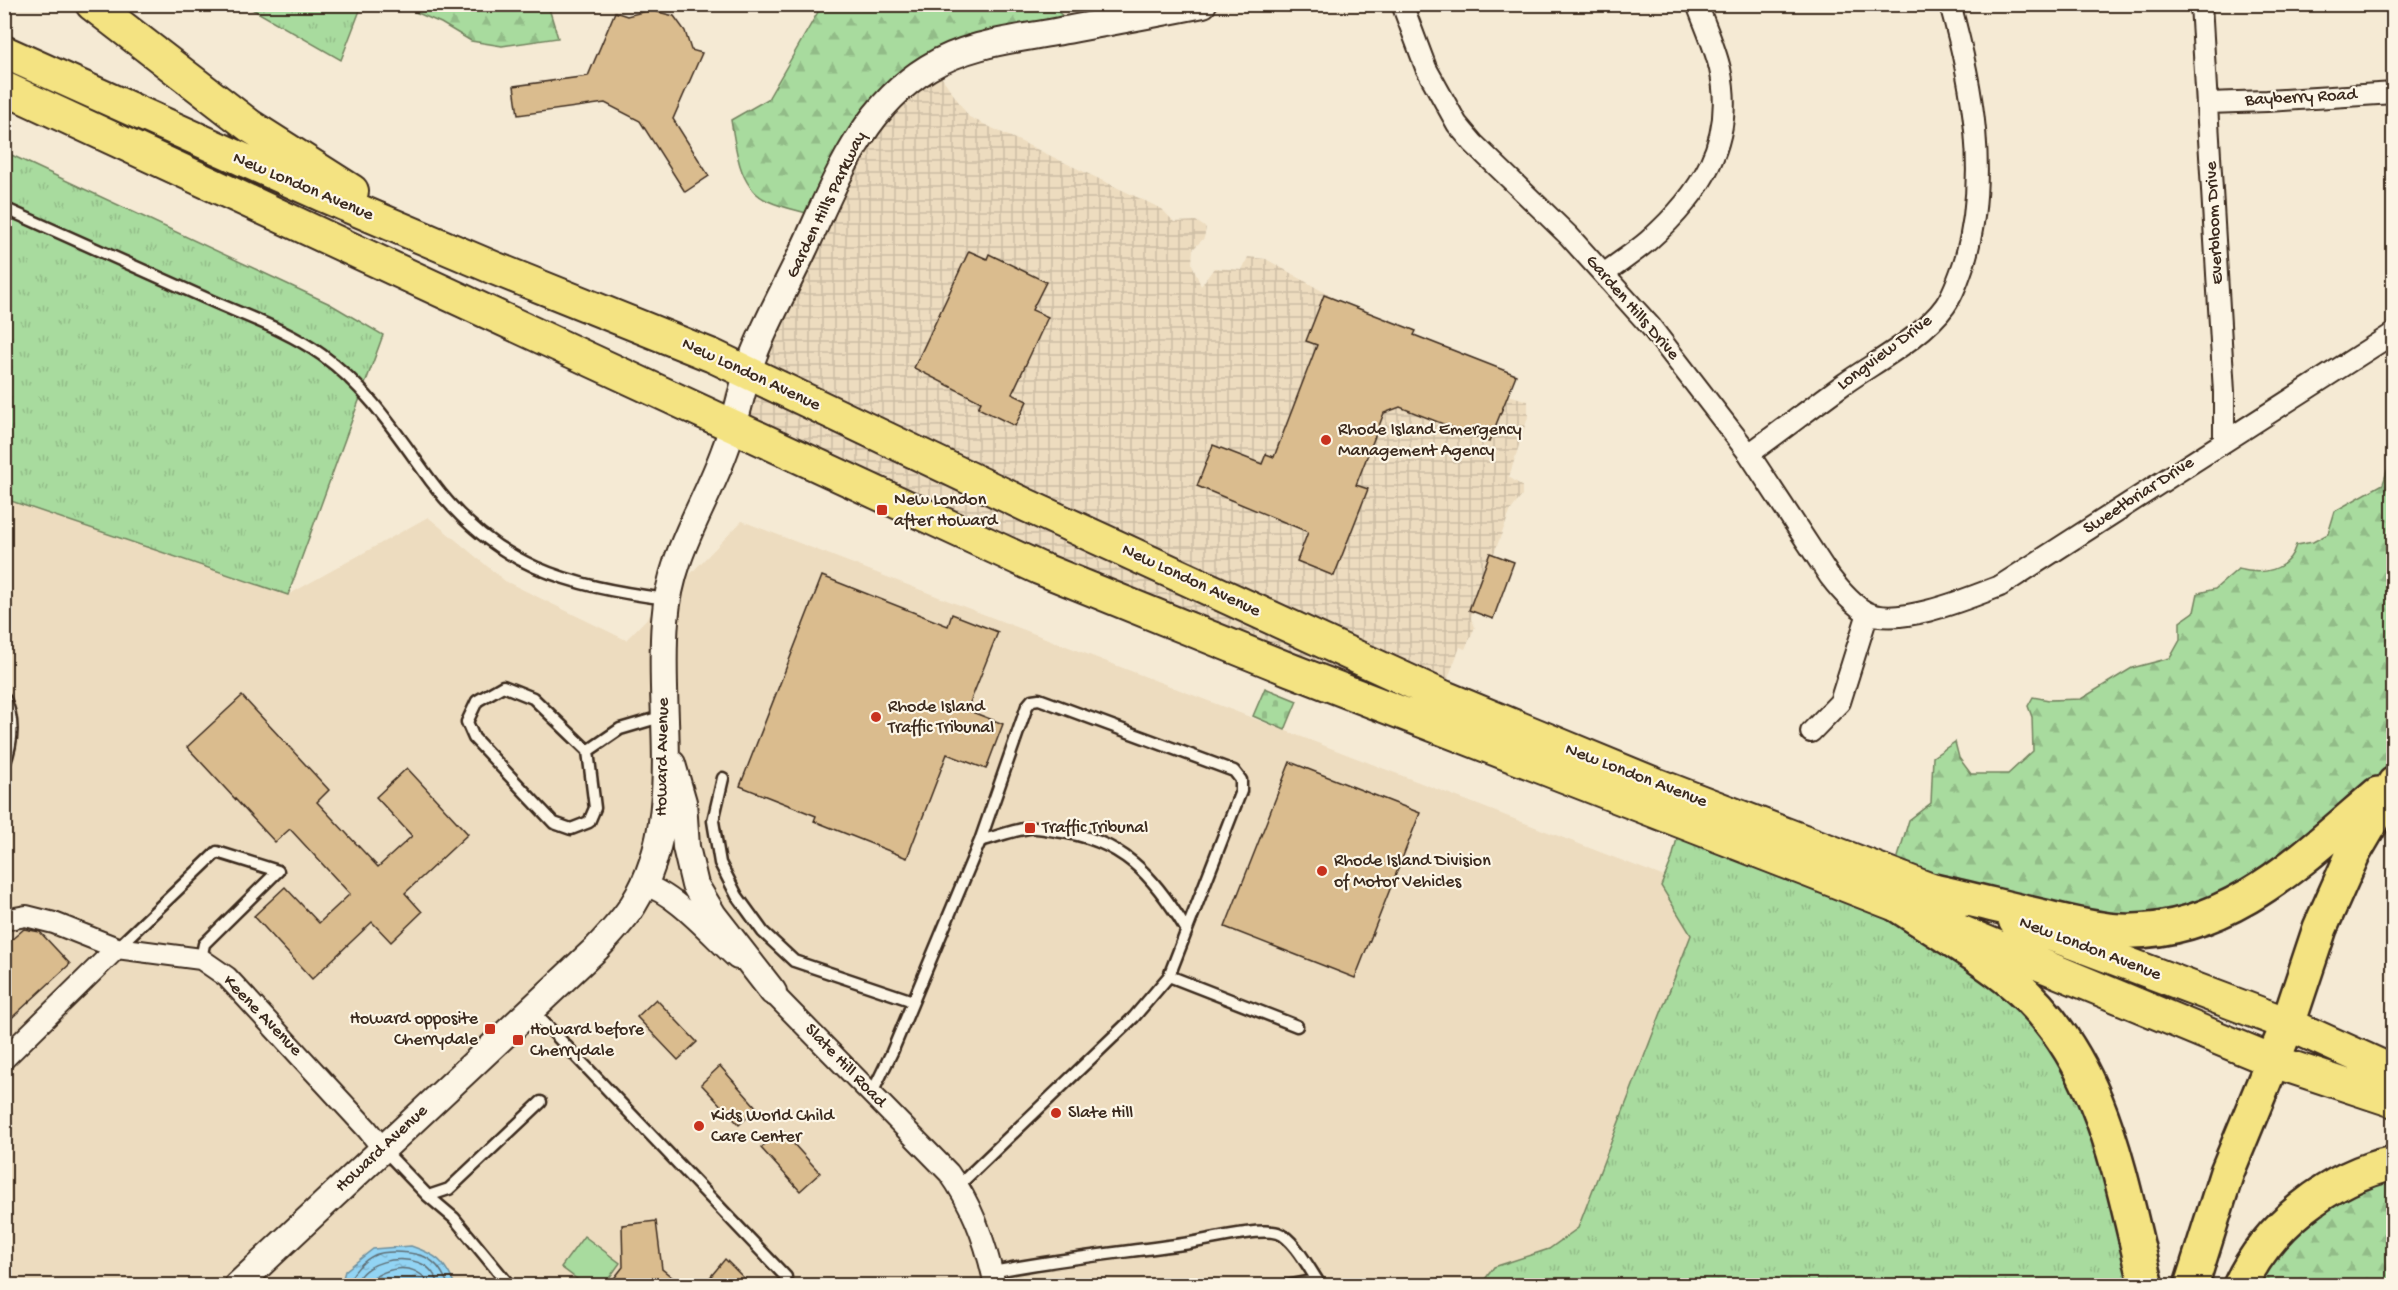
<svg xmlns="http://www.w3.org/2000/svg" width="2398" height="1290" font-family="'Gochi Hand',sans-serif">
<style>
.built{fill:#eddcbf}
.industrial{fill:url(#industrial-grid)}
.grass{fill:url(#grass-tufts);stroke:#72825e;stroke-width:1.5}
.forest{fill:url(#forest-firs);stroke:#72825e;stroke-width:1.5}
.cemetery{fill:url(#cemetery-stones);stroke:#72825e;stroke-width:1.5}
.pitch{fill:#a8db9e;stroke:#72825e;stroke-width:1.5}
.water{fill:url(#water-ripples);stroke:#6f909e;stroke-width:1.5}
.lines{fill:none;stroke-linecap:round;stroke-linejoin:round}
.shore{stroke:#5e6e74;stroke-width:1.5}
.building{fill:#dabc8e;stroke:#3b2a1e;stroke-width:1.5}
.service-casing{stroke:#3b2a1e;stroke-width:15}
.minor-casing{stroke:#3b2a1e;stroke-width:24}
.tertiary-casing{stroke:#3b2a1e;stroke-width:30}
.primary-casing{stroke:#3b2a1e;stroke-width:36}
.motorway-casing{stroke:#3b2a1e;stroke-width:38}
.service{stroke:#fcf5e5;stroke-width:10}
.minor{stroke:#fcf5e5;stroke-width:20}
.tertiary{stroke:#fcf5e5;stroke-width:26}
.primary{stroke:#f4e382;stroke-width:32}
.motorway{stroke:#f4e382;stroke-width:33}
.poi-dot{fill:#c8321e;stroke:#fcf5e5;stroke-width:2}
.labels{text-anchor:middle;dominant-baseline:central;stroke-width:4.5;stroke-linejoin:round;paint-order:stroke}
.street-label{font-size:18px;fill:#3b2a1e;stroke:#fcf5e5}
.poi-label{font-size:18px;fill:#3b2a1e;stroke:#fcf5e5;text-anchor:start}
</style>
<defs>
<pattern id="industrial-grid" width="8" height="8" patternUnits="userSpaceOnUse" patternTransform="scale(1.5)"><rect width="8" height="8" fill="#eddcbf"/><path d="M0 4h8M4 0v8" fill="none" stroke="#ccbda4"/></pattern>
<pattern id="grass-tufts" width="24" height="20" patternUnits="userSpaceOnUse" patternTransform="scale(1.5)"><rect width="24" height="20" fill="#a8db9e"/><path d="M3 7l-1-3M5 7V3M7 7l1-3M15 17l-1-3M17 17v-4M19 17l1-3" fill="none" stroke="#92bc88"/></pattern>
<pattern id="forest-firs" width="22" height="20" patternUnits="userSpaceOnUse" patternTransform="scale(1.5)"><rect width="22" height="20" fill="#a8db9e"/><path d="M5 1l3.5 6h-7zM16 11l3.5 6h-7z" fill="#92bc88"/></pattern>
<pattern id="cemetery-stones" width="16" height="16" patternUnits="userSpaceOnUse" patternTransform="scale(1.5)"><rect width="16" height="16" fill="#a8db9e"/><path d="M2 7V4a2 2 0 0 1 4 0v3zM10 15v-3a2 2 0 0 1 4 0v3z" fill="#92bc88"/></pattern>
<pattern id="water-ripples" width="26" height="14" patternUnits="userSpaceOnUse" patternTransform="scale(1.5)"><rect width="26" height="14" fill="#92d4f4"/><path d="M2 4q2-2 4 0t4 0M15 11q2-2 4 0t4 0" fill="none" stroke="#7fb6d1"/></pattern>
</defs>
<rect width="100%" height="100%" fill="#f5ead4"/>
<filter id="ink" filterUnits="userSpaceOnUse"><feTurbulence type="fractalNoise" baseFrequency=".0167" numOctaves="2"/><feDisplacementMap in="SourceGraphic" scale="12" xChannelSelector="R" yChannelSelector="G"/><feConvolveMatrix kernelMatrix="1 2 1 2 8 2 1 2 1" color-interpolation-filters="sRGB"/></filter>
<g filter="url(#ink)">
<path class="built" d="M5,499L288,595L428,517L505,581L626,640L742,521L1859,952L2074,1286H5Z"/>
<path class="industrial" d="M936,69L969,117L1162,209L1174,222L1196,221L1206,228L1204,238L1193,249L1192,264L1201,286L1214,268L1242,270L1248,257L1266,259L1499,392L1528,401V417L1509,477L1522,486V496L1511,510L1480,589L1471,618L1475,627L1465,649L1460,647L1442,694L1436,728L715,423L728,386L737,375L854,138Z"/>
<path class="grass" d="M245,5H362L341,60Z
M5,152L330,304L383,335L288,595L5,499Z
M1679,830L1827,884L1988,970L2083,1085L2138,1286H1480L1494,1267L1549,1249L1578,1228L1691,935L1661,886L1672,859Z"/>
<path class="forest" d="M399,5H548L558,38L502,46L471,41L441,23Z
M822,5H1050L1078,29L962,53L901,92L817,216C801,211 783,208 768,201C738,188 736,148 731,120L768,99Z
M2390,462L2393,463V765L2261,890L2122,934L1893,874L1909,820L1931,803L1933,757L1955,742L1959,758L1971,774H2008L2033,751L2032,717L2028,706L2033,697L2049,700L2081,699L2132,668L2170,658L2180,640V622L2194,612L2198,593L2215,589L2238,569C2262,575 2288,572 2296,545L2313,542L2328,534L2335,511L2383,484Z
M2393,1163V1285L2236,1286L2260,1251Z"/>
<path class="cemetery" d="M1265,688L1297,701L1285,730L1253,716Z"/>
<path class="pitch" d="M584,1236L620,1263L604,1285H585L561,1267Z"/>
<path class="water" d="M411,1246C437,1255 444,1261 455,1285H341L345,1271L373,1249Z"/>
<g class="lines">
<path class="shore" d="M347,1286C351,1274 363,1260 375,1255C386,1250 414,1252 425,1257C438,1263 443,1274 449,1286
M355,1286C362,1261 401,1254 422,1264C431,1268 436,1276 440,1286
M365,1286C380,1267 417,1259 430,1286"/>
</g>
<path class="building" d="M650,10L674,16L685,31L691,50L702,53L673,119L709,176L685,192L640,121L605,103L518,115L514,86L588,76L615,12L627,16Z
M969,251L987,259L989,254L1046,282L1032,310L1048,317L1012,394L1027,401L1015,426L978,408L981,402L914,368Z
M1324,295L1416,331L1414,335L1516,375L1489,442L1400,407L1384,413L1356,485L1368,489L1334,576L1297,561L1308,532L1197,486L1213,445L1262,464L1266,454L1274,457L1317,345L1306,341Z
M1490,553L1514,562L1493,619L1469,610Z
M822,576L948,626L952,614L998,632L967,710L1003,724L986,769L947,754L907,858L814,821L816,816L740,786Z
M242,696L329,790L317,802L378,867L412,836L376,797L407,768L468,834L405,893L422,912L391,942L372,922L312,979L254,916L285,887L319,923L350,894L290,829L275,842L187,747Z
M1290,762L1420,813L1355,978L1225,927Z
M24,929L40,932L70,964L4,1025V946Z
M656,999L697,1042L678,1060L637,1017Z
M720,1066L757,1108L739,1125L701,1084Z
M781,1130L820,1173L800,1191L761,1148Z
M656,1221L662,1269L683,1286H608L623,1267L622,1225Z
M725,1259L752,1286H703Z"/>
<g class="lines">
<g class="service-casing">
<path id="service" d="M4,208C74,239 143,270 212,301C248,317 289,331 322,355C368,388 398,436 431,481C494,566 567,586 667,599
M4,697C15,719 13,742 4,765
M588,751L533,698L503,686L477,701L467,722L474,738L554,823L571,829L589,822L595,808L588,751L620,729L664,716
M723,778L713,821L720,863L737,896L763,932L794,961L913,1001
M980,841C996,837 1013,830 1029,828C1037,827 1048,830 1056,831C1122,839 1153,875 1186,929
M117,948L217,852L278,871L204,944L201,959
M1169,976L1297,1026
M531,1009L786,1277
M872,1093L892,1052L980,841L1027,706L1032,700L1039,699L1234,771L1241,780V791L1169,976L1134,1017L958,1186
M383,1149L428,1196L454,1218L510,1286
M428,1196L449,1189L541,1102
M992,1272C1056,1259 1119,1253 1183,1244C1205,1241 1258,1227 1278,1233C1294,1238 1311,1272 1321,1286
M1286,1286L1317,1280"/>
</g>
<g class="minor-casing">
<path id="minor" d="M1402,4L1426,68L1457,124L1473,143L1569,236L1651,327L1749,454L1830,577C1840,590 1852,604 1866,612C1897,628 1969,598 2000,586L2394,333
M2201,4L2224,392V442
M2208,103L2267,101L2394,93
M1604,274C1618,263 1634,253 1648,241C1700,195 1736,142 1720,69C1715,47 1705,26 1697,4
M1749,454C1781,431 1812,407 1844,384C1875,362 1923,337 1945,306C1954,293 1960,275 1965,260C1989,177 1973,86 1950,4
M1811,732L1840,702L1868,613
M644,885C675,893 712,937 737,959
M4,920L26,916L54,923L117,948L201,959L227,977L367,1129L383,1149
M763,983L949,1173C973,1206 987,1246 995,1286
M4,1059L117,948"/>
</g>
<g class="tertiary-casing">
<path id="tertiary" d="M672,764L683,802L686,847L695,885L713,915L773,992
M237,1286L597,948C609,935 623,921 633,905C686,821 657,714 665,621C670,553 703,511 725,450C737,419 742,385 754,354C768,319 787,285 803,251C835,183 861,109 928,68C967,44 1011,40 1055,32C1104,23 1154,14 1203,4"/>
</g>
<g class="primary-casing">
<path id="primary" d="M92,4L250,126L352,191
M4,52L322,195L494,268L713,356L1028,506L1444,697L1655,784L1960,901
M4,88L1039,568L1291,670L1899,906L2273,1061L2394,1101
M2015,921L2288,1024L2394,1072"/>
</g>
<g class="motorway-casing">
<path id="motorway" d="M1934,891C1970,899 2005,908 2040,916C2067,922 2094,930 2121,931C2228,935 2303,858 2378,794
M1899,906C1937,931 1978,954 2013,983C2103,1058 2120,1177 2147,1286
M2191,1286L2227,1172L2288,1024L2320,928L2353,854L2394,784
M2240,1286C2267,1227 2330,1176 2394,1163"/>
</g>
<use href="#service" class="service"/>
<use href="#minor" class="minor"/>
<use href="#tertiary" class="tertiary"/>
<use href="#primary" class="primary"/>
<use href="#motorway" class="motorway"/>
</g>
</g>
<g class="poi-dot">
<circle cx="1326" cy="440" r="6"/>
<rect x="876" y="504" width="12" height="12" rx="3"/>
<circle cx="876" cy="717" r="6"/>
<rect x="1024" y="822" width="12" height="12" rx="3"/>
<circle cx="1322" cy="871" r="6"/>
<rect x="484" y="1023" width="12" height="12" rx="3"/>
<rect x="512" y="1034" width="12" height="12" rx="3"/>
<circle cx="1056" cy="1113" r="6"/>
<circle cx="699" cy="1126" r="6"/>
</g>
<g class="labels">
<g class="street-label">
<text transform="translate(2301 98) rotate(-3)">Bayberry Road</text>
<text transform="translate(303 187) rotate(23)">New London Avenue</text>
<text transform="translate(827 205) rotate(-64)">Garden Hills Parkway</text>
<text transform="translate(2215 223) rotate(-93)">Everbloom Drive</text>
<text transform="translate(1632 308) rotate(49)">Garden Hills Drive</text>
<text transform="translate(1885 353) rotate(-37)">Longview Drive</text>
<text transform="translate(751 375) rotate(25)">New London Avenue</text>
<text transform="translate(2139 496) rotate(-33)">Sweetbriar Drive</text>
<text transform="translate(1191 581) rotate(25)">New London Avenue</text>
<text transform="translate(663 757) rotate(-89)">Howard Avenue</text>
<text transform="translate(1636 776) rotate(21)">New London Avenue</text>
<text transform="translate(2090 949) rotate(21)">New London Avenue</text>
<text transform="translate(262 1016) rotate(46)">Keene Avenue</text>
<text transform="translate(845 1066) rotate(46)">Slate Hill Road</text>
<text transform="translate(382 1149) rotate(-43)">Howard Avenue</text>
</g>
<g class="poi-label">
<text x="1338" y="430">Rhode Island Emergency<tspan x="1338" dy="21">Management Agency</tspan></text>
<text x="894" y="500">New London<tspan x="894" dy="21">after Howard</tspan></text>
<text x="888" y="707">Rhode Island<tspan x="888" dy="21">Traffic Tribunal</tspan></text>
<text x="1042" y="828">Traffic Tribunal</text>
<text x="1334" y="861">Rhode Island Division<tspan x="1334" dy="21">of Motor Vehicles</tspan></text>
<text x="478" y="1019" text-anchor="end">Howard opposite<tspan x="478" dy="21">Cherrydale</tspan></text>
<text x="530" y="1030">Howard before<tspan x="530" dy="21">Cherrydale</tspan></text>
<text x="1068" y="1113">Slate Hill</text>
<text x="711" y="1116">Kids World Child<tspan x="711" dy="21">Care Center</tspan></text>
</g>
</g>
<rect width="2398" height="1290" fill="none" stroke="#fcf5e5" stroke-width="24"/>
<rect x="12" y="12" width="2374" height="1266" fill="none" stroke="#3b2a1e" stroke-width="2" filter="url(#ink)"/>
</svg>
